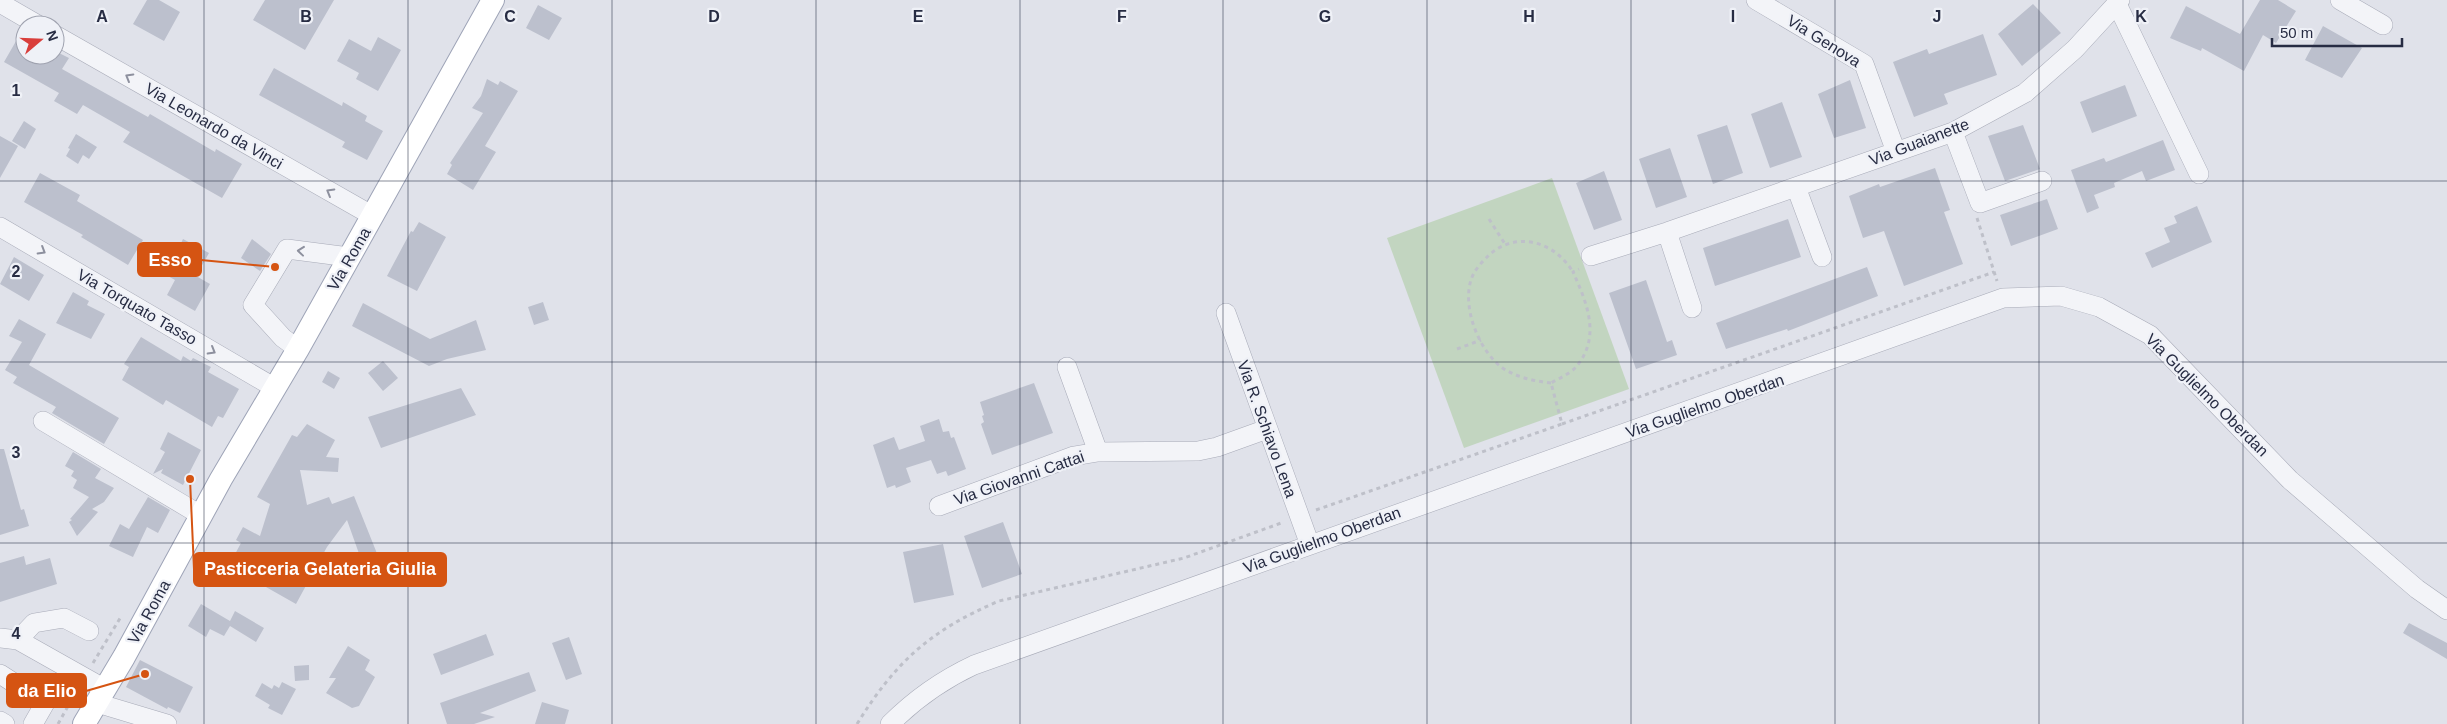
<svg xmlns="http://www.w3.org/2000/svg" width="2447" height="724" font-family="Arial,sans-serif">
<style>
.green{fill:#c2d5c0}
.building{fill:#bcc0cd}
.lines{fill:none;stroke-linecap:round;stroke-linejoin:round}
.minor-casing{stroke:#a8abb8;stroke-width:20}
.major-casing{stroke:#9ea4b7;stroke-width:24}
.path{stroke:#bec0c9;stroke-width:3;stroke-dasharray:4 4;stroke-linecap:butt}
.minor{stroke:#f3f4f8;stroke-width:19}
.major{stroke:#fff;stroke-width:22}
.oneway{stroke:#8d909e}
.grid{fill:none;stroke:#272c43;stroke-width:1;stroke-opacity:0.55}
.labels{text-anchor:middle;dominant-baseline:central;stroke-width:4.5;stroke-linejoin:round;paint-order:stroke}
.street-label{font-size:16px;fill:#272c43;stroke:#eff1f7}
.grid-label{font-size:16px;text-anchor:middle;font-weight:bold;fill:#272c43;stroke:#eff1f7;stroke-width:4.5;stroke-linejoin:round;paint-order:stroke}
.leader{fill:none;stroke:#d55412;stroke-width:2}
.callout-dot{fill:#d55412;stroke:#eff1f7;stroke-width:2}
.callout{fill:#d55412;stroke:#d55412;stroke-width:2}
.callout-label{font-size:18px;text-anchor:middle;font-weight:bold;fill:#fff}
</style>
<rect width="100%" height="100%" fill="#e0e2ea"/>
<path class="green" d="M1552,178L1629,389L1464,448L1387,238Z"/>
<path class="building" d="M147,0H159L180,12L164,41L133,24Z
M265,0H334L305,50L253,20Z
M2260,0H2278L2296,11L2276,43L2263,35L2244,71L2202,48L2201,51L2170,38L2186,6L2240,34Z
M2033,4L2061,33L2022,66L1998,34Z
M538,5L562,18L549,40L526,28Z
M2323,26L2362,48L2342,78L2305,60Z
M23,29L25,55H55V51L69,58L62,69L148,117L150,114L215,152L216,149L242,164L222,198L123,142L130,132L83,105L77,114L54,101L59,93L4,62Z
M1983,34L1997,75L1944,94L1948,104L1914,117L1893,62L1927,49L1929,54Z
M378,37L401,50L378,91L356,79L359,73L337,61L349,39L371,51Z
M274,68L342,106L343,102L367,116L365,121L383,131L367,160L342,147L345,142L259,95Z
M487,79L498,85L500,81L518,91L485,146L496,152L473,190L447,174L452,165L450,163L483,113L472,108L481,96Z
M1850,80L1866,128L1834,138L1818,94Z
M2125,85L2137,116L2092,133L2080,102Z
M1782,102L1802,157L1770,168L1751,114Z
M24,121L36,129L25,149L12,141Z
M1727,125L1743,173L1713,184L1697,135Z
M2023,125L2040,169L2005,181L1988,136Z
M76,134L97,147L89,159L83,155L78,164L66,156L70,149L68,148Z
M0,136L18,146L0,178Z
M2163,140L2175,170L2146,181L2142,171L2114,183L2115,187L2094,195L2099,208L2087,213L2071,170L2104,158L2106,162Z
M1670,148L1687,197L1656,208L1639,159Z
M1935,168L1950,210L1944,212L1963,264L1904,286L1884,231L1863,238L1849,196L1879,184L1880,187Z
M1604,171L1622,220L1594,230L1576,183Z
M40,173L80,195L77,201L143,240L128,265L81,237L83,235L24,202Z
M2047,199L2058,229L2011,246L2000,215Z
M2197,206L2212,242L2152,268L2145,253L2170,242L2164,228L2177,223L2174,216Z
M1788,219L1801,257L1715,286L1703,248Z
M419,222L446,237L417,291L387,276L411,231L413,232Z
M183,239L209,253L196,276L210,284L195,311L167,295L175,280L166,275Z
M252,239L271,254L260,271L241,258Z
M14,257L44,275L29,301L0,284Z
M1867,267L1878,296L1788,331L1787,329L1726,349L1716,323Z
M1646,280L1667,342L1672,340L1677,355L1636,369L1609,293Z
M73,292L89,301L87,305L105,314L91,339L56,323Z
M543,302L549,320L534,325L528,307Z
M363,303L430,339L476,320L486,350L447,359L429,366L352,326Z
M19,319L46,334L29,365L119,418L104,444L52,413L56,407L13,383L17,377L5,370L22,342L9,336Z
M141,337L181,361L183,356L191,361L193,358L211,367L208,372L239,389L223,418L218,416L212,427L166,400L163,405L122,380L129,367L124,364Z
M383,361L398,378L383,391L368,373Z
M328,371L340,378L334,389L322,382Z
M1034,383L1053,433L992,455L981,424L984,422L982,416L984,415L980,402Z
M461,388L476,415L381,448L368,417Z
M939,419L943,432L949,431L951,438L954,437L966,469L948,476L946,471L937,474L931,460L906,468L911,482L896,488L895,485L887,488L873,445L894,437L899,450L925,441L920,426Z
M307,424L335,440L326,457L339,458L338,472L300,470L307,505L329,497L332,504L354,496L378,556L362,562L347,520L327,547L296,604L243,574L248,564L234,556L241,543L236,540L243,527L260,536L270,504L257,497L292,435L297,437Z
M168,432L201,450L183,485L161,473L163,469L153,474L165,452L160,449Z
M0,449H4L21,510L24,509L29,526L0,535Z
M73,452L101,469L95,478L114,488L104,502L92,509L98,512L77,536L69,522L72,520L70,519L89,497L73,488L77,480L71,476L74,471L65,466Z
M148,497L170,510L158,533L147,527L133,557L109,546L120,524L129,529Z
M1003,522L1022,574L982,588L964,536Z
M943,544L954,595L914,603L903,552Z
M24,556L26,565L50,558L57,584L0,602V563Z
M201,604L230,621L235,611L264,628L256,642L230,626L224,636L210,629L206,637L188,626Z
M2409,623L2447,643V659L2403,633Z
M486,634L494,655L441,675L433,654Z
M569,637L582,674L566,680L552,643Z
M348,646L370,660L365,670L375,677L359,706L352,708L326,693L336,678H329Z
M140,660L193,687L180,713L168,707L167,709L126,687Z
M309,665V680L295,681L294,666Z
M529,672L536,691L480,713L495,717L474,724H447L440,703Z
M282,682L296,689L282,715L268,708L270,705L255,696L262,683L272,689L274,685L279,688Z
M542,702L569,710L565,724H535Z"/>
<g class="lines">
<g class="minor-casing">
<path id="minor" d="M1756,0L1864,64L1896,152
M2340,0L2383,25
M0,3L38,25
M2117,4L2199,174
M55,35L373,216
M1953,132L1980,203L2042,181
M1796,187L1822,257
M0,227L275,388
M1667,232L1692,308
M1591,256L1667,232L1953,132L2025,93L2075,49L2120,0
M1226,313L1310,545
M298,349L283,338L253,305L287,249L349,257
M1067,367L1098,452
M43,421L202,516
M939,506L1074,456L1098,452L1198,451L1217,447L1267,429
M0,638L18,640L105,689
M18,640L34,623L64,618L89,631
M0,674L45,703L33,724
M97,703L167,724
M0,721L5,724
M890,724C915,699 942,680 974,665L2003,298L2061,296L2099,307L2150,335L2290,480L2417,589L2447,610"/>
</g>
<g class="major-casing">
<path id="major" d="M84,724L124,657L221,479L298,349L493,0"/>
</g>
<path class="path" d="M1977,218L1997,281
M1489,219L1505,244
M1457,349L1481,340
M1551,383C1534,381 1519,378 1504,369C1479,352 1462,308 1471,280C1474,270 1482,262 1489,255C1517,230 1555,242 1573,272
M1562,424L1994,272
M1316,510L1562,424L1551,383C1558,379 1569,374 1575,368C1602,338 1587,303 1573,272L1579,269
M93,663L122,615
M58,724L76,692
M857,724C896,661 931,630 999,601L1184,558L1284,522"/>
<use href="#minor" class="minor"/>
<use href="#major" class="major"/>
</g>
<defs><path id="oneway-chevron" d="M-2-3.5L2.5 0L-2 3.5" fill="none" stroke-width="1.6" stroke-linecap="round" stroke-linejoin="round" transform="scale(1.25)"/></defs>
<g class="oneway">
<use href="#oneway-chevron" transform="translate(129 77) rotate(-150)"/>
<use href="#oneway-chevron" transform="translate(330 192) rotate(-150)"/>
<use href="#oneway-chevron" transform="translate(42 251) rotate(31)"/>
<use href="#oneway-chevron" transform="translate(301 251) rotate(-174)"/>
<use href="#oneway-chevron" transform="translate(212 351) rotate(30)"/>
</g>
<path class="grid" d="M204,0V724M408,0V724M612,0V724M816,0V724M1020,0V724M1223,0V724M1427,0V724M1631,0V724M1835,0V724M2039,0V724M2243,0V724M0,181H2447M0,362H2447M0,543H2447"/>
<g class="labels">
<g class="street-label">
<text transform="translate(1824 41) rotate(32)">Via Genova</text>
<text transform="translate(214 126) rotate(30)">Via Leonardo da Vinci</text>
<text transform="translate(1919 142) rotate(-21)">Via Guaianette</text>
<text transform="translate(349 259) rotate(-60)">Via Roma</text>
<text transform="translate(137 307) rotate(30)">Via Torquato Tasso</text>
<text transform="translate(2207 395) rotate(45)">Via Guglielmo Oberdan</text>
<text transform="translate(1705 406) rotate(-19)">Via Guglielmo Oberdan</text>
<text transform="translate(1267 429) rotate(70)">Via R. Schiavo Lena</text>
<text transform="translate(1019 478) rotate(-19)">Via Giovanni Cattai</text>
<text transform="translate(1322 540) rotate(-20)">Via Guglielmo Oberdan</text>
<text transform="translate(149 612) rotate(-61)">Via Roma</text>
</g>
</g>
<g class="grid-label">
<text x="102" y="22">A</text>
<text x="306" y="22">B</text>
<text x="510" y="22">C</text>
<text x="714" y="22">D</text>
<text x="918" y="22">E</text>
<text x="1122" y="22">F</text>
<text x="1325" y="22">G</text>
<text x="1529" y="22">H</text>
<text x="1733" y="22">I</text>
<text x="1937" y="22">J</text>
<text x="2141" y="22">K</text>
<text x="16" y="96">1</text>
<text x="16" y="277">2</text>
<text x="16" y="458">3</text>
<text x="16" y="639">4</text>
</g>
<path class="leader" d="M275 267L201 260M190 479L194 569M145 674L86 691"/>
<g class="callout-dot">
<circle cx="275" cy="267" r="5"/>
<circle cx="190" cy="479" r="5"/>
<circle cx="145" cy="674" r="5"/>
</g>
<g class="callout">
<rect x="138" y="243" width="63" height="33" rx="5"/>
<rect x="194" y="553" width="252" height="33" rx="5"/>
<rect x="7" y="674" width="79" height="33" rx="5"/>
</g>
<g class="callout-label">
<text x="170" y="266">Esso</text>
<text x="320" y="575">Pasticceria Gelateria Giulia</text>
<text x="47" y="697">da Elio</text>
</g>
<g transform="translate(40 40) rotate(71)"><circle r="24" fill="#eff1f7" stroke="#9fa2af"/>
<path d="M0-4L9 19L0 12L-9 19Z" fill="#d93e3b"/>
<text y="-8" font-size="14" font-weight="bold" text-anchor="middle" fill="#272c43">N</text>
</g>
<path d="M2272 38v8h130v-8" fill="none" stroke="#272c43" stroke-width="2.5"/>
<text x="2280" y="38" font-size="15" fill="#272c43" stroke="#eff1f7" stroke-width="4" paint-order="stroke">50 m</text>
</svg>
